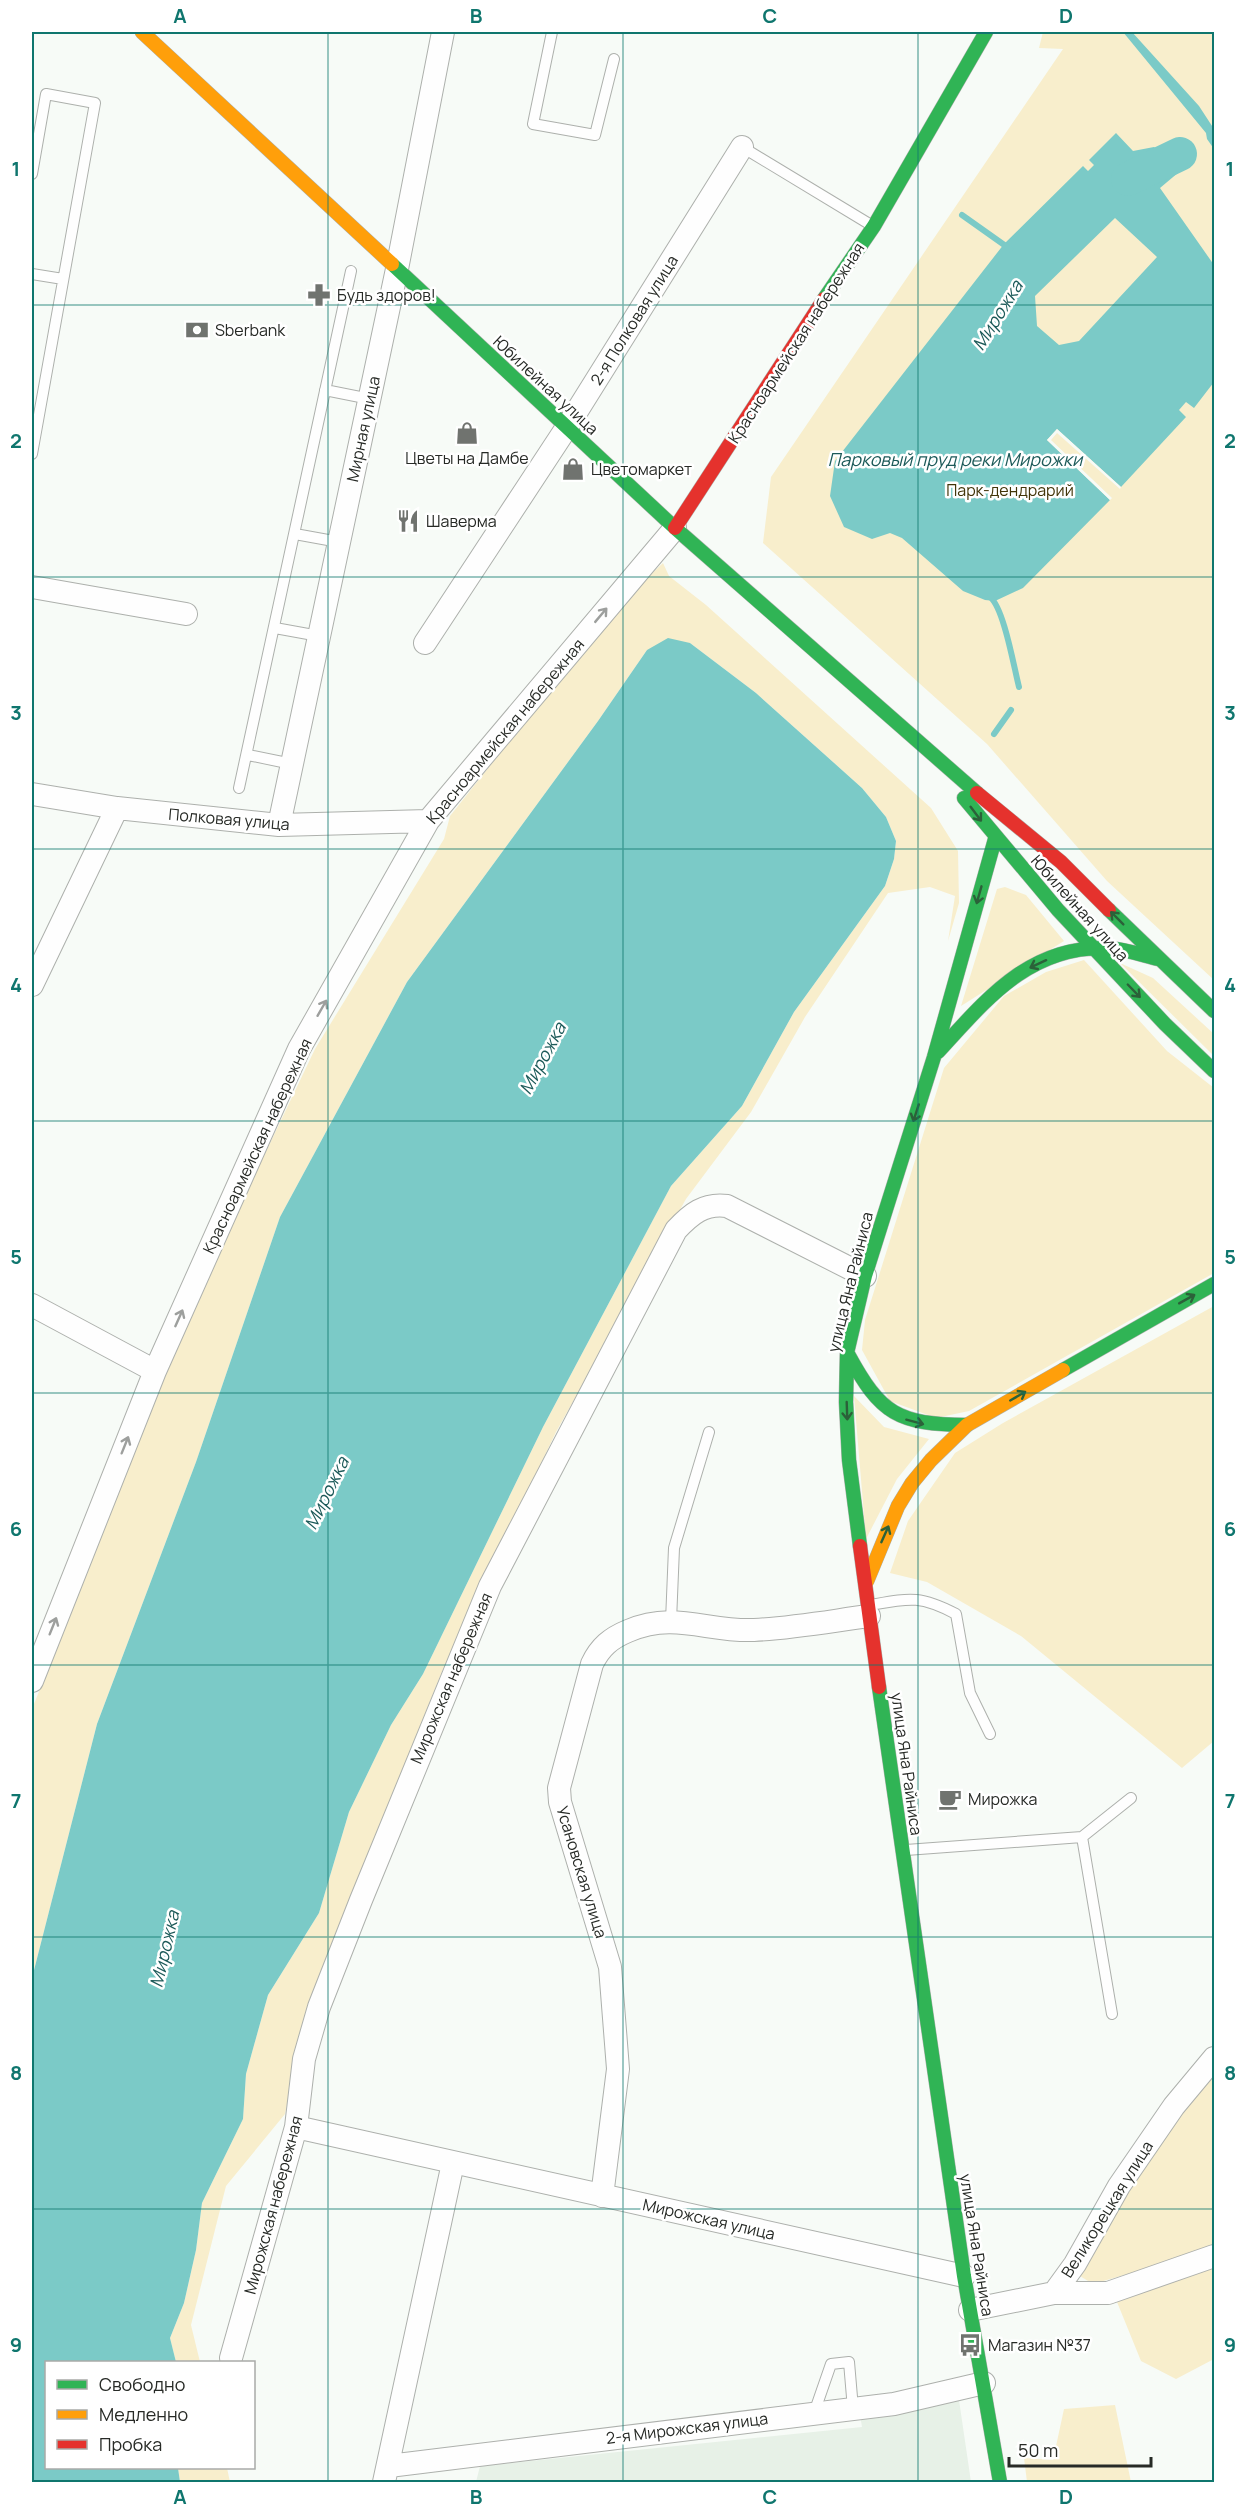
<svg xmlns="http://www.w3.org/2000/svg" width="1246" height="2514" font-family="Manrope,sans-serif">
<style>
.built{fill:#e7f1e7}
.green{fill:#f8eecc}
.water{fill:#7bcac7;fill-rule:evenodd}
.pier{fill:#f7fbf7}
.lines{fill:none;stroke-linecap:round;stroke-linejoin:round}
.stream{stroke:#7bcac7;stroke-width:6}
.river{stroke:#7bcac7;stroke-width:34}
.lane-casing{stroke:#adb0ac;stroke-width:12}
.street-casing{stroke:#adb0ac;stroke-width:24}
.fast-casing{stroke:#adb0ac;stroke-width:15}
.slow-casing{stroke:#adb0ac;stroke-width:15}
.jam-casing{stroke:#adb0ac;stroke-width:15}
.lane{stroke:#fefefe;stroke-width:10}
.street{stroke:#fefefe;stroke-width:22}
.fast{stroke:#30b455;stroke-width:14}
.slow{stroke:#ff9f0a;stroke-width:14}
.jam{stroke:#e5322d;stroke-width:14}
.oneway{stroke:#9d9f9d}
.oneway2{stroke:#2b6139}
.grid{fill:none;stroke:#0f766e;stroke-width:1.5;stroke-opacity:0.55}
.labels{text-anchor:middle;dominant-baseline:central;stroke-width:5;stroke-linejoin:round;paint-order:stroke}
.poi-label{font-size:16px;fill:#272a26;stroke:#fff;text-anchor:start}
.street-label{font-size:16px;fill:#272a26;stroke:#fff}
.park-label{font-size:16px;fill:#423509;stroke:#fff}
.water-label{font-size:18px;font-style:italic;fill:#1c5a59;stroke:#fff}
.neatline{fill:none;stroke:#0f766e;stroke-width:2}
.grid-label{font-size:20px;text-anchor:middle;font-weight:bold;fill:#0f766e}
</style>
<rect width="100%" height="100%" fill="#f7fbf7"/>
<path class="built" d="M959,2400L971,2482H476L480,2466L862,2427L860,2415Z"/>
<path class="green" d="M1043,32H1214V980L1107,881L987,744L763,543L771,477L1063,49L1039,48Z
M663,563L669,576L706,605L931,808L958,851L959,903L948,941L955,896L930,887L888,893L805,1017L751,1112L686,1199L556,1432L443,1669L307,2007L285,2114L226,2186L191,2325L200,2362H176L170,2338L184,2303L196,2250L202,2203L243,2119L246,2074L268,1995L319,1913L349,1812L391,1725L423,1674L543,1427L671,1186L742,1106L794,1012L885,886L894,859L896,841L886,817L862,788L756,693L690,643L647,650L598,721L407,982L280,1217L196,1462L97,1724L32,1978V1709L166,1374L250,1185L315,1049L444,839L450,816L616,607Z
M1005,887L1026,895L1064,941L961,1006L997,889Z
M1084,960L1167,1051L1214,1088V1273L969,1411L936,1418L890,1401L862,1350L865,1320L944,1068L1004,996L1046,972Z
M1120,963L1153,978L1214,1034V1056Z
M1214,1306V1741L1182,1768L1021,1636L927,1582L890,1573L908,1521L955,1453L1003,1423Z
M854,1396L884,1427L929,1439L897,1479L866,1539Z
M1214,2074V2249L1093,2284L1075,2273L1142,2163Z
M1214,2267V2359L1176,2379L1141,2361L1117,2302Z
M1115,2405L1131,2482H1027L1024,2458L1053,2460L1064,2409Z
M178,2468H227L230,2482H180Z"/>
<path class="water" d="M1123,32H1132L1199,106L1214,129V149L1207,139L1206,133Z
M1116,133L1133,151L1154,147L1164,154L1179,172L1160,188L1214,265V382L1194,408L1186,402L1179,410L1186,417L1121,487L1057,429L1047,440L1110,500L1023,588L995,601L985,600L963,591L902,538L890,533L872,539L844,527L830,496L835,461L1004,244L1083,166L1088,171L1094,165L1089,160ZM1115,218L1157,257L1079,341L1059,345L1037,326L1035,296Z
M668,638L690,643L756,693L862,788L886,817L896,841L894,859L885,886L794,1012L742,1106L671,1186L543,1427L423,1674L391,1725L349,1812L319,1913L268,1995L246,2074L243,2119L202,2203L196,2250L184,2303L170,2338L176,2362H46V2468H178L180,2482H32V1978L97,1724L196,1462L280,1217L407,982L598,721L647,650Z"/>
<path class="pier" d="M1057,429L1121,487L1120,489L1057,433L1051,440L1112,498L1110,500L1047,440Z"/>
<g class="lines">
<path class="stream" d="M962,215L1010,249
M990,597C1004,608 1014,668 1019,687
M994,734L1011,710"/>
<path class="river" d="M1128,179L1180,154"/>
<g class="lane-casing">
<path id="lane" d="M552,32L533,124L595,135L614,59
M742,147L871,225
M32,174L46,94L95,103L32,454
M32,274L63,279
M325,390L370,399
M295,534L339,542
M275,628L319,636
M248,755L292,764
M239,788L351,271
M870,1605C910,1598 920,1595 956,1614L970,1693L990,1734
M671,1621L674,1548L709,1432
M1082,1837L1131,1798
M906,1850L1082,1837L1112,2014
M814,2413L831,2364L849,2362L853,2409"/>
</g>
<g class="street-casing">
<path id="street" d="M32,587L186,614
M425,643L567,427L742,147
M32,794L117,808L279,825L428,821
M279,825L397,269L443,32
M32,985L117,808
M32,1305L155,1371
M32,1681L155,1371L299,1049L428,821L675,528
M296,2127L964,2276
M602,2196L618,2069L610,1967L560,1802L559,1788L592,1664C600,1647 611,1638 628,1631C675,1611 707,1632 754,1630C793,1628 831,1621 869,1616
M1054,2293L1075,2264L1119,2186L1174,2106L1214,2058
M970,2310L1054,2293H1108L1214,2256
M231,2358L296,2127L304,2059L319,2007L361,1900L490,1586L676,1230C691,1214 704,1203 727,1206L865,1276
M389,2466L894,2404L984,2383
M384,2482L453,2163"/>
</g>
<g class="fast-casing">
<path id="fast" d="M392,264L675,528L977,793
M824,299L874,226L986,32
M964,798L1058,910L1165,1024L1214,1071
M1109,910L1214,1011
M938,1052C986,1000 1029,945 1108,948C1125,949 1142,955 1158,959
M848,1354C881,1415 898,1424 967,1425
M1063,1370L1214,1284
M860,1546L849,1460L846,1402L847,1353L865,1276L934,1057L995,839
M879,1687L964,2276L1000,2482"/>
</g>
<g class="slow-casing">
<path id="slow" d="M142,32L392,264
M867,1581L898,1506L912,1483L931,1460L967,1425L1063,1370"/>
</g>
<g class="jam-casing">
<path id="jam" d="M675,528L824,299
M977,793L1061,862L1109,910
M860,1546L879,1687"/>
</g>
<use href="#lane" class="lane"/>
<use href="#street" class="street"/>
<use href="#fast" class="fast"/>
<use href="#slow" class="slow"/>
<use href="#jam" class="jam"/>
</g>
<defs><path id="oneway-shaft" d="M-6 0H5M1.5-3L5.5 0L1.5 3" fill="none" stroke-width="1.6" stroke-linecap="round" stroke-linejoin="round" transform="scale(1.5)"/></defs>
<g class="oneway">
<use href="#oneway-shaft" transform="translate(601 615) rotate(-50)"/>
<use href="#oneway-shaft" transform="translate(322 1008) rotate(-60)"/>
<use href="#oneway-shaft" transform="translate(179 1318) rotate(-66)"/>
<use href="#oneway-shaft" transform="translate(125 1445) rotate(-68)"/>
<use href="#oneway-shaft" transform="translate(53 1626) rotate(-68)"/>
</g>
<g class="oneway2">
<use href="#oneway-shaft" transform="translate(976 814) rotate(53)"/>
<use href="#oneway-shaft" transform="translate(979 895) rotate(106)"/>
<use href="#oneway-shaft" transform="translate(1117 918) rotate(-135)"/>
<use href="#oneway-shaft" transform="translate(1038 964) rotate(155)"/>
<use href="#oneway-shaft" transform="translate(1134 991) rotate(46)"/>
<use href="#oneway-shaft" transform="translate(916 1113) rotate(108)"/>
<use href="#oneway-shaft" transform="translate(1187 1299) rotate(-29)"/>
<use href="#oneway-shaft" transform="translate(1018 1396) rotate(-30)"/>
<use href="#oneway-shaft" transform="translate(847 1411) rotate(88)"/>
<use href="#oneway-shaft" transform="translate(915 1422) rotate(15)"/>
<use href="#oneway-shaft" transform="translate(885 1534) rotate(-66)"/>
</g>
<path class="grid" d="M328,32V2482M623,32V2482M918,32V2482M32,305H1214M32,577H1214M32,849H1214M32,1121H1214M32,1393H1214M32,1665H1214M32,1937H1214M32,2209H1214"/>
<defs>
<g id="pharmacy-bare" transform="scale(1.8)"><path d="M-2-6h4v4h4v4h-4v4h-4v-4h-4v-4h4Z" fill="#70736f" stroke="#fff" stroke-width="2.5" paint-order="stroke"/></g>
<g id="bank-bare" transform="scale(1.8)"><path d="M-6-4H6V4H-6ZM0-2.3a2.3 2.3 0 1 0 0 4.6a2.3 2.3 0 1 0 0-4.6Z" fill="#70736f" stroke="#fff" stroke-width="2.5" paint-order="stroke"/></g>
<g id="shop-bare" transform="scale(1.8)"><path d="M-5-2.5h2.3a2.7 3.5 0 0 1 5.4 0H5L5.5 6h-11ZM-1.5-2.5h3a1.5 2.3 0 0 0-3 0Z" fill="#70736f" stroke="#fff" stroke-width="2.5" paint-order="stroke"/></g>
<g id="restaurant-bare" transform="scale(1.8)"><path d="M-5-6h1v4h1v-4h1v4h1v-4h1v5L-1.5 .5V6h-2V.5L-5-1ZM5-6V6H3V1.5H1.5Q1.5-4 5-6Z" fill="#70736f" stroke="#fff" stroke-width="2.5" paint-order="stroke"/></g>
<g id="cafe-bare" transform="scale(1.8)"><path d="M-5.5-4.5H6V0H3Q3 3.5 0 3.5H-2.5Q-5.5 3.5-5.5 0ZM3-3.2v2h1.7v-2ZM-6 4.5H4V6H-6Z" fill="#70736f" stroke="#fff" stroke-width="2.5" paint-order="stroke"/></g>
<g id="bus-bare" transform="scale(1.8)"><path d="M-5-6H5V4H4V6H2V4H-2V6H-4V4H-5ZM-3.5-4V0h7V-4ZM-3.5 1.2v1.5H-2V1.2ZM2 1.2v1.5H3.5V1.2Z" fill="#70736f" stroke="#fff" stroke-width="2.5" paint-order="stroke"/></g>
</defs>
<g fill-rule="evenodd">
<use href="#pharmacy-bare" x="319" y="295"/>
<use href="#bank-bare" x="197" y="330"/>
<use href="#shop-bare" x="467" y="433"/>
<use href="#shop-bare" x="573" y="469"/>
<use href="#restaurant-bare" x="408" y="521"/>
<use href="#cafe-bare" x="950" y="1799"/>
<use href="#bus-bare" x="970" y="2345"/>
</g>
<g class="labels">
<g class="poi-label">
<text x="337" y="295">Будь здоров!</text>
<text x="215" y="330">Sberbank</text>
<text x="467" y="458" text-anchor="middle">Цветы на Дамбе</text>
<text x="591" y="469">Цветомаркет</text>
<text x="426" y="521">Шаверма</text>
<text x="968" y="1799">Мирожка</text>
<text x="988" y="2345">Магазин №37</text>
</g>
<g class="street-label">
<text transform="translate(634 320) rotate(-58)">2-я Полковая улица</text>
<text transform="translate(796 343) rotate(-57)">Красноармейская набережная</text>
<text transform="translate(546 385) rotate(43)">Юбилейная улица</text>
<text transform="translate(363 429) rotate(-78)">Мирная улица</text>
<text transform="translate(505 731) rotate(-50)">Красноармейская набережная</text>
<text transform="translate(229 819) rotate(5)">Полковая улица</text>
<text transform="translate(1080 908) rotate(48)">Юбилейная улица</text>
<text transform="translate(257 1146) rotate(-65)">Красноармейская набережная</text>
<text transform="translate(850 1282) rotate(-76)">улица Яна Райниса</text>
<text transform="translate(451 1678) rotate(-67)">Мирожская набережная</text>
<text transform="translate(907 1764) rotate(82)">улица Яна Райниса</text>
<text transform="translate(582 1872) rotate(73)">Усановская улица</text>
<text transform="translate(273 2205) rotate(-75)">Мирожская набережная</text>
<text transform="translate(1107 2209) rotate(-58)">Великорецкая улица</text>
<text transform="translate(709 2219) rotate(13)">Мирожская улица</text>
<text transform="translate(977 2245) rotate(81)">улица Яна Райниса</text>
<text transform="translate(687 2428) rotate(-7)">2-я Мирожская улица</text>
</g>
<g class="park-label">
<text x="1010" y="490">Парк-дендрарий</text>
</g>
<g class="water-label">
<text transform="translate(997 315) rotate(-58)">Мирожка</text>
<text x="955" y="459">Парковый пруд реки Мирожки</text>
<text transform="translate(542 1058) rotate(-62)">Мирожка</text>
<text transform="translate(326 1493) rotate(-64)">Мирожка</text>
<text transform="translate(164 1949) rotate(-77)">Мирожка</text>
</g>
</g>
<rect width="1246" height="2514" fill="none" stroke="#ffffff" stroke-width="66"/>
<rect x="45" y="2361" width="210" height="108" fill="#ffffff" stroke="#a9aaa8" stroke-width="1.5"/>
<rect x="57" y="2380" width="30" height="9" fill="#30b455" stroke="#a9aaa8" stroke-width="1.5"/>
<text x="99" y="2391" font-size="18" fill="#272a26">Свободно</text>
<rect x="57" y="2410" width="30" height="9" fill="#ff9f0a" stroke="#a9aaa8" stroke-width="1.5"/>
<text x="99" y="2421" font-size="18" fill="#272a26">Медленно</text>
<rect x="57" y="2440" width="30" height="9" fill="#e5322d" stroke="#a9aaa8" stroke-width="1.5"/>
<text x="99" y="2451" font-size="18" fill="#272a26">Пробка</text>
<path d="M1009 2457v9h142v-9" fill="none" stroke="#272a26" stroke-width="3"/>
<text x="1018" y="2457" font-size="18" fill="#272a26" stroke="#ffffff" stroke-width="4.5" paint-order="stroke">50 m</text>
<rect x="33" y="33" width="1180" height="2448" class="neatline"/>
<g class="grid-label">
<text x="180" y="23">A</text>
<text x="476" y="23">B</text>
<text x="770" y="23">C</text>
<text x="1066" y="23">D</text>
<text x="16" y="176">1</text>
<text x="1230" y="176">1</text>
<text x="16" y="448">2</text>
<text x="1230" y="448">2</text>
<text x="16" y="720">3</text>
<text x="1230" y="720">3</text>
<text x="16" y="992">4</text>
<text x="1230" y="992">4</text>
<text x="16" y="1264">5</text>
<text x="1230" y="1264">5</text>
<text x="16" y="1536">6</text>
<text x="1230" y="1536">6</text>
<text x="16" y="1808">7</text>
<text x="1230" y="1808">7</text>
<text x="16" y="2080">8</text>
<text x="1230" y="2080">8</text>
<text x="16" y="2352">9</text>
<text x="1230" y="2352">9</text>
<text x="180" y="2504">A</text>
<text x="476" y="2504">B</text>
<text x="770" y="2504">C</text>
<text x="1066" y="2504">D</text>
</g>
</svg>
